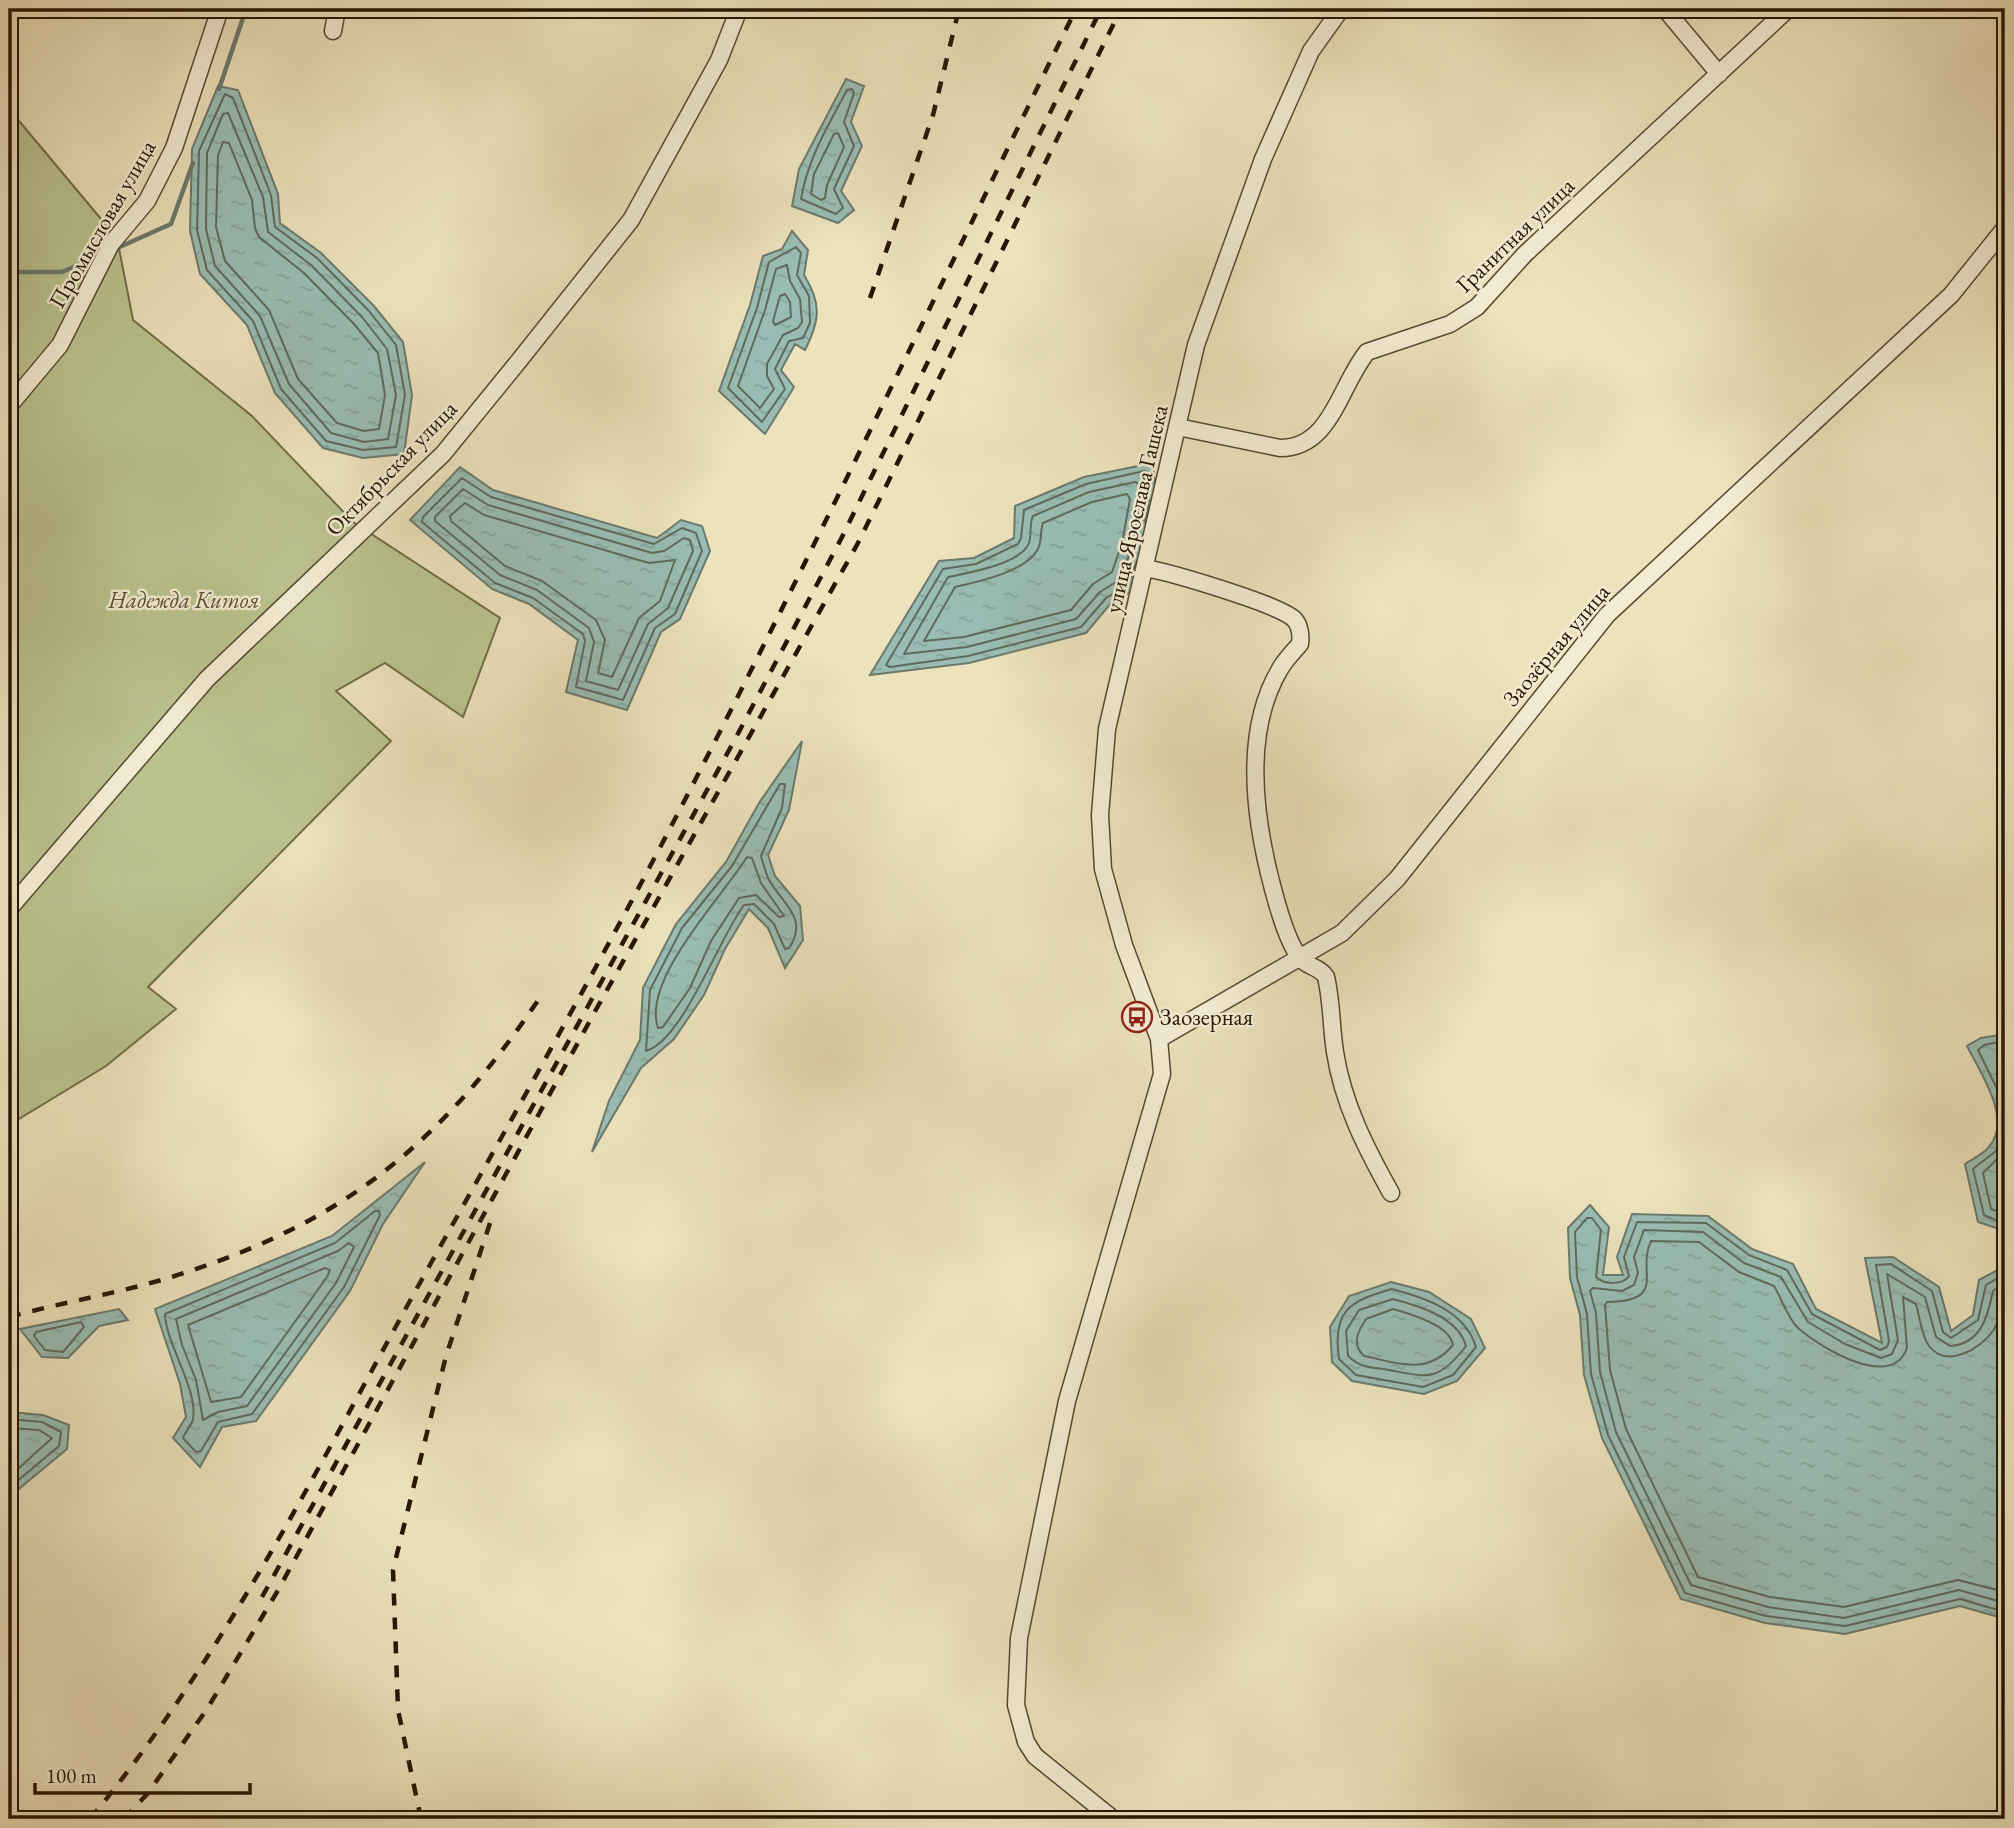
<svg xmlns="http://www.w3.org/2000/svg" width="2014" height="1828" font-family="'EB Garamond',serif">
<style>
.garden{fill:#bac28e;stroke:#706c48;stroke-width:2}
.water{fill:url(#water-ripples);stroke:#6b7a6d;stroke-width:2}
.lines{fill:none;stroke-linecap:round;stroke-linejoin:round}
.shore{stroke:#5f6a5c;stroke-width:2}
.stream{stroke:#6b7a6d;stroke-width:4.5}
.street-casing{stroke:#574931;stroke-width:19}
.street{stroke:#f3ecd3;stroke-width:16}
.rail{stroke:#251603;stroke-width:4.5;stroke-dasharray:12 12;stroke-linecap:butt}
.labels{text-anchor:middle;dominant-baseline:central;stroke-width:5;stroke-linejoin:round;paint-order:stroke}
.street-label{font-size:23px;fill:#251603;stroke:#f3ecd3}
.park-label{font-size:23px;font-style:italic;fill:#595234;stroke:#f3ecd3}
.poi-label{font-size:23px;fill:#251603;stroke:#f3ecd3;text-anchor:start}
</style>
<defs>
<pattern id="water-ripples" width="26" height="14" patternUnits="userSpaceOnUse" patternTransform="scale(1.75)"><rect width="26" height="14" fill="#99bdb4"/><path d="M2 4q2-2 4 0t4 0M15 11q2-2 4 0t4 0" fill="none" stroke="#84a299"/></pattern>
</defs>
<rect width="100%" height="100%" fill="#ece2bc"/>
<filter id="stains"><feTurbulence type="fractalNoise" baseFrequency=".00286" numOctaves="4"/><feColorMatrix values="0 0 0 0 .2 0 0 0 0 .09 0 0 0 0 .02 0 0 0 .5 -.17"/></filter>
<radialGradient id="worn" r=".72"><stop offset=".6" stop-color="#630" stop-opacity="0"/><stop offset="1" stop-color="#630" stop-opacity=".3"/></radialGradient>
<path class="garden" d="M9,109L117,238L133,320L252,416L353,522L500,618L463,717L385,663L336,691L391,741L148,987L176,1009L106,1066L9,1125Z"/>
<path class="water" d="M846,79L864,86L851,122L862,146L841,191L854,210L838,223L792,206L799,169Z
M218,86L238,90L278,194L280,223L321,253L374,306L403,342L412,395L404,454L363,458L323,448L275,393L247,325L200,274L190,231L192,149Z
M792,231L808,250L804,275C822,304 820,320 805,350L795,344L781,370L794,387L765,434L719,391L750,305L763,256L782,249Z
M1153,463L1156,500L1134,590L1111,603L1086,633L969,663L870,675L939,561L974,558L1014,538L1015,506L1084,477Z
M460,467L493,490L657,538L681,520L702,526L710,551L680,619L661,632L627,710L566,692L578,640L529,604L492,589L410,520Z
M802,741L789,810L768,855L775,876L800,906L803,940L785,968L768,928L749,909L725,949L704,995L674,1039L641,1068L592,1152L609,1101L640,1040L643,988L676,924L726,862L759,803Z
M2005,1034V1231L1978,1222L1965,1164C1972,1159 1982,1155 1988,1148C2014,1121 1980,1072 1967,1046L1981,1038Z
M425,1162L383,1224L350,1291L256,1421L222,1427L200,1467L173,1438L186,1417L180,1384L155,1309L332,1236Z
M1590,1205L1609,1227L1603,1275H1623L1617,1257L1632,1214L1708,1216L1752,1249L1793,1264L1816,1309L1882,1343L1865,1258L1893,1257L1939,1287L1951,1331L1973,1315L1979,1280L2005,1266V1619L1960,1606L1845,1634L1765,1623L1681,1599L1602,1438L1584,1375L1580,1315L1570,1278L1568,1228Z
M1391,1282L1429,1292L1471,1319L1485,1348L1457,1381L1424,1394L1352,1381L1332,1362L1330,1327L1349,1296Z
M119,1309L128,1320L99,1326L68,1358L42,1357L20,1329Z
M9,1412L43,1415L69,1425L67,1449L9,1497Z"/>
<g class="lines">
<path class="shore" d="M852,89L854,93L844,122L854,146L834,189L843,208L836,214L801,199C808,158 828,126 847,90Z
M225,94L233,98L271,195L275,227L317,258L369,311L396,345L405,395L396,447L363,450L326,441L281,389L253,321L207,270L197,230L199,151Z
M228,113L263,197L268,232L311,265L362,317L387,349L396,395L388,439L364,442L331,433L289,384L260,316L215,266L206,229L207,153L223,114Z
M838,133L844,147L827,185L825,198L821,200L811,194L814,174L834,134Z
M223,142L229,143L252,200L255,228L259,237L304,273L354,324L378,353L385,395L379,429L364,431L337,423L298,379L269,310L225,261L216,227L218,155Z
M796,247L801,253L797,275L809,296L810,323L803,338L789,341L775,369L785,389L762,422L728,388L757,308L769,262Z
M787,265L790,281L800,299L802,322L798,328L783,335L767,364V376L774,389L760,408L738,386L765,310L776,269Z
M785,294L790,302L791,317L775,325L773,321L780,296Z
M462,478L491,497L654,544L682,528L696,533L702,551L675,614L655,628L623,700L576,687L585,641L583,634L533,598L495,583L422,522L423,517Z
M1135,482L1139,484C1142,516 1131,549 1121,579L1100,592L1076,619L967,647L904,654L948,577C968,573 1021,564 1029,543C1032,534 1029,524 1033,516L1089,492Z
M463,489L488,505L652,553L664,551L684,538L690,540L693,551L668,608L648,624L618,690L586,681L594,642L589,628L537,590L500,575L435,521V517Z
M1127,494L1130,499L1122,543L1112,572L1093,584L1071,610L964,637L924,641L955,587C977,582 1026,572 1038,549C1042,541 1040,531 1043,523L1092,502Z
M465,503L484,515L649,563L675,560L660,601L639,618L612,677L598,673L605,640L596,620L542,581L505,566L451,521L450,516Z
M1136,563L1128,585L1106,598L1081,627L968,656L890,667L886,665L943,569L976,564L1018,544L1021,538L1024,510L1086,484L1144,471L1147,474L1149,500L1145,522
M785,784L782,808L761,856C763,863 765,871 768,878C780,902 810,917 789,948L785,949L774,924L754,904L744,905C719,938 683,1040 646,1051L650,990L682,928L732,866L780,784Z
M747,857L752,858L761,883L784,916L779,917L756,895L739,898L711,941L690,988L663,1027L658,1028C641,980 723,896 747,857Z
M2005,1041L1984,1045L1978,1050L2001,1097L2005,1121
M2005,1126L1996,1151L1973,1169L1984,1215L2005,1224
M2005,1151L1983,1173L1991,1209L2005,1214
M375,1211H379L380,1215L344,1287L252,1414L218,1422L201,1451L196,1452L183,1438C185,1432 192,1425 193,1419C198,1388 166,1345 165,1314L335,1243Z
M349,1243L354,1247L336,1283L247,1406L218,1412L203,1420L196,1380L182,1345L176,1319L338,1251Z
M325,1268L330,1270L327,1277L241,1397L211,1402L188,1325Z
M2005,1274L1986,1285L1978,1320L1951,1338L1943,1332L1932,1291L1891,1264L1876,1265L1889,1341L1887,1347L1880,1350L1812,1314L1787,1270L1749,1255L1706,1223L1637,1222L1624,1257L1629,1276C1623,1285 1604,1285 1596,1277L1601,1230L1592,1218H1587L1575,1232L1577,1277L1587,1314L1591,1374L1608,1435L1685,1593L1766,1616L1845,1626L1960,1599L2005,1612
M2005,1284L1993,1291C1988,1316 1981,1344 1950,1346L1936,1337L1925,1297L1887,1274L1898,1340L1892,1354L1881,1358L1845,1344L1808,1322L1781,1277L1744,1263L1703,1232L1644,1230L1634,1257L1638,1273L1634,1285L1622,1291L1593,1288L1590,1291L1596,1313L1600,1372L1616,1432L1691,1585L1768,1607L1844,1618L1959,1590L2005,1603
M1392,1289C1426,1298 1465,1311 1476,1347L1453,1375L1423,1387L1356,1375L1339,1359C1332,1311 1349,1301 1392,1289Z
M2005,1296C1998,1306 2001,1321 1993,1331C1980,1349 1947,1369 1929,1346C1921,1335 1920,1317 1916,1304L1903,1297L1907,1348C1891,1391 1822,1348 1799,1329C1787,1318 1782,1299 1774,1286L1739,1272L1699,1242L1651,1241C1636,1272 1669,1301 1607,1302L1605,1305L1610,1370L1626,1429L1698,1577L1770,1597L1844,1607L1958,1580L2005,1592
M1393,1299C1419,1306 1458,1317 1466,1346C1436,1385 1426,1376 1383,1369C1367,1367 1360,1367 1348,1356L1346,1331L1359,1310Z
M1393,1309C1410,1314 1450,1325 1453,1345C1427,1376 1399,1363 1364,1356C1351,1344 1358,1331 1366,1319Z
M81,1322L84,1327L63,1352L45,1350L34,1336L36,1332Z
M9,1419L42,1422L61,1432L59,1446L9,1488
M9,1428L39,1430L52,1438L9,1477"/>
<path class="stream" d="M219,89L246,9
M113,250L171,224L193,163
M9,272H62L99,256"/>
<g class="street-casing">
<path id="street" d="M1665,9L1719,74
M333,31L337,9
M9,406L60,345L111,244L147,201L174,148L220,9
M1178,427L1280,448C1331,448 1339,387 1367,352L1450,324L1477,307L1525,254L1788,9
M1146,568C1172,573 1278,604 1294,619C1300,625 1301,636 1300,644C1293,652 1285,660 1280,669C1242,733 1255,822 1273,889C1278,908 1288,945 1301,959C1308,967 1320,967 1326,977C1332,1002 1331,1027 1335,1052C1343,1104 1366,1148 1391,1193
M9,909L207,679L443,454L518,362L631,220L719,60L739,9
M1159,1039L1342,933L1397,879L1607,615L1951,295L2005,228
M1113,1819L1035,1756L1026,1742L1016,1705L1019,1638L1067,1401L1162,1074L1159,1039L1124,945L1103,869L1100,815L1107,729L1196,345L1263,159L1311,51L1341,9"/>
</g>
<use href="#street" class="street"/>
<path class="rail" d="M870,298L933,115L959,9
M9,1317C67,1301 127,1292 184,1273C351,1219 446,1138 543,993
M262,1597L733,743L841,539L1101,9
M90,1819C229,1651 325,1452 431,1263C519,1106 608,949 690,790C823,532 948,269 1076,9
M124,1819L148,1793L207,1709L277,1592L598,1006L858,543L1121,9
M421,1819L398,1710L393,1570L446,1356L491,1220"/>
</g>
<defs>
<g id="bus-ring" transform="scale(1.575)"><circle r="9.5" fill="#f3ecd3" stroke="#8f2418" stroke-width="1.5"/><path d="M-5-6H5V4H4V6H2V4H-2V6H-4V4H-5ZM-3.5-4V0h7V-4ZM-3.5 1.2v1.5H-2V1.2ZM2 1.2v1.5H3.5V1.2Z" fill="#8f2418"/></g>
</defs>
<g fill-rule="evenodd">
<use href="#bus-ring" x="1137" y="1017"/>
</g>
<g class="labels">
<g class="street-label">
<text transform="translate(102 224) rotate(-60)">Промысловая улица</text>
<text transform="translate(1515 235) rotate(-44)">Гранитная улица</text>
<text transform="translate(391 468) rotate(-46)">Октябрьская улица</text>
<text transform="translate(1136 509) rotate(-77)">улица Ярослава Гашека</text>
<text transform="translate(1556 645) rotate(-50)">Заозёрная улица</text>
</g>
<g class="park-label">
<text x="184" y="600">Надежда Китоя</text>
</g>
<g class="poi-label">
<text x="1160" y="1017">Заозерная</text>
</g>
</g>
<rect width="2014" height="1828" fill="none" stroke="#ece2bc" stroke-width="35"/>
<rect x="10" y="10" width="1993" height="1807" fill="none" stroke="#251603" stroke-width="3.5"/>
<rect x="18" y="18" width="1979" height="1793" fill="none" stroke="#251603" stroke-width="2"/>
<path d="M35 1783v10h215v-10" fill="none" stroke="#251603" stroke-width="3.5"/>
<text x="46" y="1783" font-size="21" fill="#251603" stroke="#f3ecd3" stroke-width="5" paint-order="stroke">100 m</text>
<rect width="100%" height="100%" filter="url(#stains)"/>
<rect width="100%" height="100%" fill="url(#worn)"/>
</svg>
